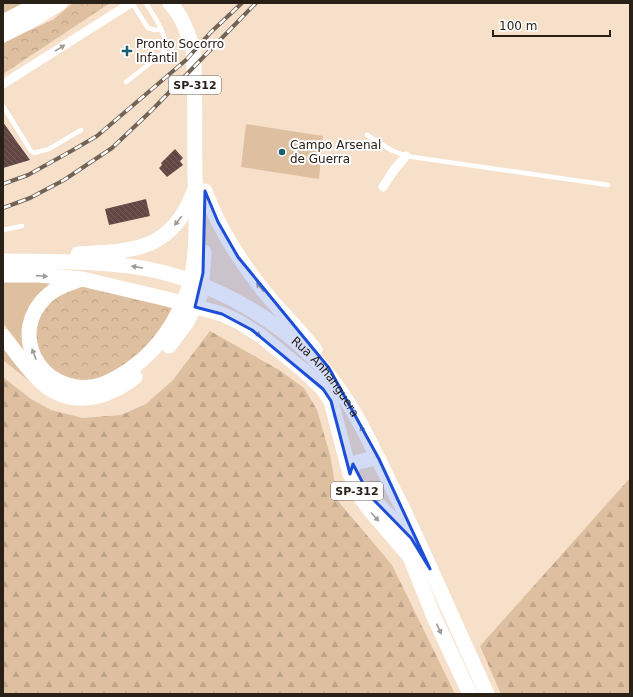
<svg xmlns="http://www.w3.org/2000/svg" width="633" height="697" font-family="'DejaVu Sans',sans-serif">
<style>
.grass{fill:#debfa0}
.forest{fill:url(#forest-firs)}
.park{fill:url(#park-crowns)}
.building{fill:url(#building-back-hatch)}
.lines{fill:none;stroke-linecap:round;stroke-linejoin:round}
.lane{stroke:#fff;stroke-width:4.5}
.street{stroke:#fff;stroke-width:9}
.primary{stroke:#fff;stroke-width:15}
.rail-casing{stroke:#716356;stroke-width:4}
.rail{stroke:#fff;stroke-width:2.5;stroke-dasharray:8;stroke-linecap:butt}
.oneway{fill:#9f9b97}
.marked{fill:#1d4ed8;fill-opacity:0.2;stroke:#1d4ed8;stroke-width:3;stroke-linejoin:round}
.poi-dot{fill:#175f6f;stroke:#fff;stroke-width:1.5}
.labels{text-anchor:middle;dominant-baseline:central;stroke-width:4;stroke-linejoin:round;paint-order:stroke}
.shield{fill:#fff;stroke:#69635d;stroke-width:1}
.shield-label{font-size:11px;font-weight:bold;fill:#292018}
.poi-label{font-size:12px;fill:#292018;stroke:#fff;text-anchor:start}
.street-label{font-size:12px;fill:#292018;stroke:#fff}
</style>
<defs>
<pattern id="forest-firs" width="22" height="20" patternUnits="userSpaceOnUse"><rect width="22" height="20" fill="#debfa0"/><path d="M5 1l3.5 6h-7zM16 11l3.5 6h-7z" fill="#bea489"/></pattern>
<pattern id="park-crowns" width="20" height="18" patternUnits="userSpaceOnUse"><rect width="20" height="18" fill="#debfa0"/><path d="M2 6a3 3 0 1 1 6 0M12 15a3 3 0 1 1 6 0" fill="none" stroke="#bea489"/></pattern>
<pattern id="building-back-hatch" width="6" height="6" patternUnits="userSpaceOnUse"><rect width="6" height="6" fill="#624643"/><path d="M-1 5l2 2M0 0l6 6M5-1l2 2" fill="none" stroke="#755e5b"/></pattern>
</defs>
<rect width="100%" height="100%" fill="#f7e0ca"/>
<path class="grass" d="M3,3H34L3,18Z
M246,124L323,136L319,179L241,167Z
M3,280L61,281L47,287L38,294L29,311L34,364L3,323Z
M3,341L38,388L3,360Z"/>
<path class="forest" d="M210,331L279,370L304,388L317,410L330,455L338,501L392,565L455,694H3V377L31,399L51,410L83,418L121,415L146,404L173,380Z
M630,478V694H501L480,646Z"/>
<path class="park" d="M73,3H110L3,74V42L53,20Z
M72,287H90L177,308L173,318L122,371L86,384L60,375L45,363L39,352L36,337V325L43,309L55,296Z"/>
<path class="building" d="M3,122L17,142L30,160L3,168Z
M175,149L183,158L180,161L183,165L167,177L159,168L162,165L161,163Z
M146,199L150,216L109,225L105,209Z"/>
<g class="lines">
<path class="lane" d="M132,3L148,28L155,30L161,29
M126,82L162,54C173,41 153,15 146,3
M3,106L31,151L34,153L49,149L81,130
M367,135L391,150L406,156L608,185
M3,230L22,226"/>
<path class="street" d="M3,84L131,3
M383,187L394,170L406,156"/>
<g class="primary">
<path d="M3,22L40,3"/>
<path d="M3,35L36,18L60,3"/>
<path d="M205,191C220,232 244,268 273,302C287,318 302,333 315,350"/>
<path d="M78,254C134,251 172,251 194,191"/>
<path id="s1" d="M3,261C51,262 110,260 157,271C218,285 287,324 327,373C353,405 370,442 388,479C395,494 403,508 410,524C436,580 461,637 487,694"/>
<path d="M3,275H37L82,279L167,299L222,314L239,322L261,336L304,371L323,389L331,401L350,474L359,495L369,509L410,557L434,617L470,694"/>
<path d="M79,280C68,284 56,287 47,296C7,332 39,393 91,387C108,385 124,374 137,364C161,345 177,320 188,290C199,257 196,208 195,173C194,132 196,90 193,49C188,32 182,16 170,3"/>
<path d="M3,336C15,351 26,368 40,381C60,401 90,403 114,390C122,387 128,382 135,377"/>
<path d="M169,346L187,322L201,294L204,252"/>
<path d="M350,474L354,463L371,459H379"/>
<path d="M365,488L369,495L414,542"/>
</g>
<g class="rail-casing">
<path id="rail" d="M3,184L28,175L73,150L97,136L186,60L211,32L242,3
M3,208L30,198L64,180L112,148L152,110L256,3"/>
</g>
<use href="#rail" class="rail"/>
</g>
<defs><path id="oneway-solid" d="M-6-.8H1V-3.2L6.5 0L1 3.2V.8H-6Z"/></defs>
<g class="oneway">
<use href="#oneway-solid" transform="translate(60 48) rotate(-32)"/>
<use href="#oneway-solid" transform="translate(178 221) rotate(129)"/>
<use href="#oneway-solid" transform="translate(137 267) rotate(-171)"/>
<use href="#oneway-solid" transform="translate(42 276) rotate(4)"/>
<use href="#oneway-solid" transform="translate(260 287) rotate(-129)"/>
<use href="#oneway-solid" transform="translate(256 333) rotate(34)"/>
<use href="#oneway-solid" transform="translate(34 354) rotate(-111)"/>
<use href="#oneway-solid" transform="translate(363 431) rotate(-118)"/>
<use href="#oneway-solid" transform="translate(375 517) rotate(48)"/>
<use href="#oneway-solid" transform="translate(439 629) rotate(65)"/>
</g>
<path class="marked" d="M205,191L218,222L238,257L329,368L379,459L430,569L411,538L369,495L353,464L350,474L331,401L323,389L252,330L222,314L195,307L203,273Z"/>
<g class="poi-dot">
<path d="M125 45h4v4h4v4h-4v4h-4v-4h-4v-4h4z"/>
<circle cx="282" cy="152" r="4"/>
</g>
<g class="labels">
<g class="shield">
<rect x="169" y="76" width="52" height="18" rx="3"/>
<rect x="331" y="482" width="52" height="18" rx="3"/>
</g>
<g class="shield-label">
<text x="195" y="85">SP-312</text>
<text x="357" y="491">SP-312</text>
</g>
<g class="poi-label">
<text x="136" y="44">Pronto Socorro<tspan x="136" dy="14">Infantil</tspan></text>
<text x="290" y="145">Campo Arsenal<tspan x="290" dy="14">de Guerra</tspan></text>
</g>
<g class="street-label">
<text stroke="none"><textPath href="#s1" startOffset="358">Rua Anhanguera</textPath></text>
</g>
</g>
<rect width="633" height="697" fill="none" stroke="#292018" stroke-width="8"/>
<path d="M493 30v6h117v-6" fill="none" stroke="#292018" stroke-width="2"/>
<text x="499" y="30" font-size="12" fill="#292018" stroke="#ffffff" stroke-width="3" paint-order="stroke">100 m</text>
</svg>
